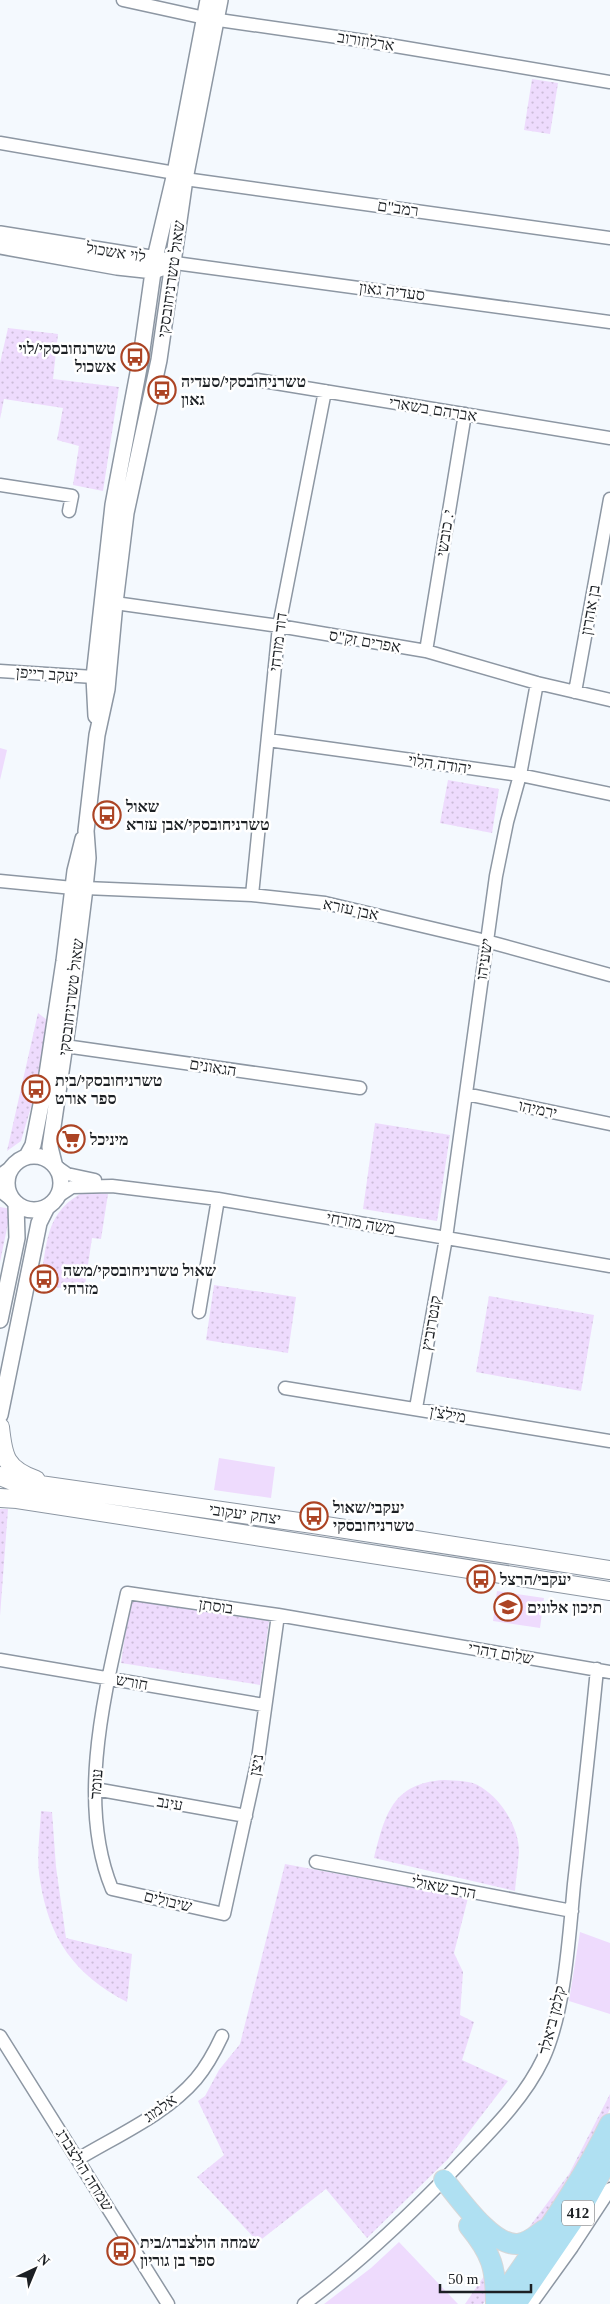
<svg xmlns="http://www.w3.org/2000/svg" width="610" height="2304" font-family="'Times New Roman','Noto Sans Hebrew',serif">
<style>
.grass{fill:#eedbfd}
.park{fill:url(#park-dots)}
.lines{fill:none;stroke-linecap:round;stroke-linejoin:round}
.minor-casing{stroke:#8d97a3;stroke-width:15}
.tertiary-casing{stroke:#8d97a3;stroke-width:18}
.secondary-casing{stroke:#8d97a3;stroke-width:20}
.primary-casing{stroke:#d6d7d8;stroke-width:22}
.minor{stroke:#fff;stroke-width:12}
.tertiary{stroke:#fff;stroke-width:15}
.secondary{stroke:#fff;stroke-width:18}
.primary{stroke:#afe0f2;stroke-width:20}
.labels{text-anchor:middle;dominant-baseline:central;stroke-width:5;stroke-linejoin:round;paint-order:stroke}
.shield{fill:#fff;stroke:#606366;stroke-width:1}
.shield-label{font-size:15px;font-weight:bold;fill:#1c2024}
.street-label{font-size:16px;fill:#1c2024;stroke:#fff}
.poi-label{font-size:16px;font-weight:bold;fill:#1c2024;stroke:#fff;text-anchor:start}
</style>
<defs>
<pattern id="park-dots" width="8" height="8" patternUnits="userSpaceOnUse" patternTransform="scale(1.25)"><rect width="8" height="8" fill="#eedbfd"/><path d="M2 2h.1M6 6h.1" fill="none" stroke="#ccbcd9" stroke-width="1.8" stroke-linecap="round"/></pattern>
</defs>
<rect width="100%" height="100%" fill="#f4f9fe"/>
<path class="grass" d="M0,748L7,750L0,780Z
M219,1458L275,1467L271,1498L214,1490Z
M497,1591L544,1598L540,1628L493,1621Z
M580,1932L610,1943V2014L569,2001Z
M399,2242L458,2304H324L371,2268Z"/>
<path class="park" d="M532,79L558,83L550,134L524,130Z
M8,328L58,334L53,379L119,387L103,491L73,485L79,446L57,440L63,408L4,399L0,419V363Z
M448,780L499,789L492,833L440,823Z
M38,1013L51,1023L48,1049L21,1141L7,1151Z
M375,1123L450,1135L437,1221L363,1209Z
M84,1192L108,1194L101,1239L92,1238L84,1291L40,1285C47,1246 44,1212 84,1192Z
M0,1207L11,1209L0,1262Z
M214,1285L296,1297L288,1353L206,1340Z
M489,1296L594,1315L581,1391L476,1372Z
M0,1509H8L0,1616Z
M130,1600L269,1621L260,1685L121,1663Z
M444,1780C456,1781 471,1780 481,1787C502,1800 519,1828 519,1852C518,1865 516,1878 515,1891L374,1858C385,1815 392,1783 444,1780Z
M41,1811L52,1812L56,1867L66,1938L132,1954L127,2002C74,1974 49,1939 40,1880C36,1857 40,1833 41,1811Z
M285,1864L468,1898L454,1953L463,1972L460,2015L474,2022L462,2060L508,2081L448,2159L367,2238L326,2189L258,2242L197,2177L224,2155L198,2101L205,2096L219,2070L240,2044Z
M610,2094V2109L582,2164L547,2215L524,2234L569,2174Z
M493,2263L494,2288L483,2304H465Z"/>
<g class="lines">
<g class="minor-casing">
<path id="minor" d="M123,0L205,18L365,41L610,82
M0,143L175,173
M185,179L610,238
M175,263L610,322
M257,380L610,438
M0,485L72,496L69,511
M115,603L279,626L426,651L537,683L610,700
M426,651L465,414
M0,671L94,677
M575,692L610,499
M268,740L520,775L610,794
M0,881L73,888L79,895
M85,888L252,895L325,903L486,941L610,975
M252,895L279,626L325,391
M65,1046L360,1088
M466,1094L610,1124
M57,1167L67,1174L95,1180
M0,1175L14,1165
M0,1191L13,1201
M57,1197L72,1187L112,1186L218,1199L610,1266
M199,1312L218,1199
M285,1388L610,1441
M416,1408L446,1238L496,876L507,822L520,775L537,683
M278,1615L258,1759L224,1914L112,1889C75,1799 107,1685 127,1593L278,1615L610,1672
M0,1660L264,1705
M95,1789L246,1816
M316,1862L572,1911
M0,2036L168,2304
M78,2159C118,2135 166,2114 196,2079C207,2066 215,2051 222,2036
M304,2304C361,2262 414,2211 464,2159C493,2129 525,2097 543,2059C565,2011 569,1937 574,1884C582,1813 590,1741 597,1669
M531,2304L572,2247L610,2189"/>
</g>
<g class="tertiary-casing">
<path id="tertiary" d="M0,234L163,260
M0,246L117,267L154,271L164,267
M96,716L94,677L113,505L141,357L155,258L175,173L208,0
M7 1183a27 27 0 1 1 54 0a27 27 0 1 1-54 0Z
M27,1156L33,1145L47,1074L64,961L75,871L83,839
M54,1163L50,1147L69,1017L85,888L88,858L86,831L97,735L107,689L115,603L126,513L159,360L185,179L220,0
M0,1320L17,1238L16,1204
M0,1415L39,1223L47,1207"/>
</g>
<g class="secondary-casing">
<path id="secondary" d="M0,1427C3,1456 5,1469 36,1480
M0,1476L12,1481L313,1524L610,1570
M0,1498L17,1499L610,1591"/>
</g>
<g class="primary-casing">
<path id="primary" d="M444,2180C460,2199 491,2245 517,2244C527,2244 536,2236 544,2230
M469,2226C492,2254 496,2268 496,2304
M497,2304C536,2245 579,2189 610,2124
M516,2304L582,2207L610,2156"/>
</g>
<use href="#minor" class="minor"/>
<use href="#tertiary" class="tertiary"/>
<use href="#secondary" class="secondary"/>
<use href="#primary" class="primary"/>
</g>
<defs>
<g id="bus-ring" transform="scale(1.4375)"><circle r="9.5" fill="#fff" stroke="#ac4424" stroke-width="1.5"/><path d="M-5-6H5V4H4V6H2V4H-2V6H-4V4H-5ZM-3.5-4V0h7V-4ZM-3.5 1.2v1.5H-2V1.2ZM2 1.2v1.5H3.5V1.2Z" fill="#ac4424"/></g>
<g id="supermarket-ring" transform="scale(1.4375)"><circle r="9.5" fill="#fff" stroke="#ac4424" stroke-width="1.5"/><path d="M-6-5.5h2.5l.6 2H6L4.5 2H-2.5L-4.4-4H-6ZM-1.5 3.2a1.3 1.3 0 1 0 .1 0ZM3 3.2a1.3 1.3 0 1 0 .1 0Z" fill="#ac4424"/></g>
<g id="school-ring" transform="scale(1.4375)"><circle r="9.5" fill="#fff" stroke="#ac4424" stroke-width="1.5"/><path d="M0-5L7-2L0 1L-7-2ZM-4 1L0 2.5L4 1V4Q0 6-4 4Z" fill="#ac4424"/></g>
</defs>
<g fill-rule="evenodd">
<use href="#bus-ring" x="135" y="357"/>
<use href="#bus-ring" x="162" y="390"/>
<use href="#bus-ring" x="107" y="815"/>
<use href="#bus-ring" x="36" y="1089"/>
<use href="#supermarket-ring" x="71" y="1139"/>
<use href="#bus-ring" x="44" y="1279"/>
<use href="#bus-ring" x="314" y="1516"/>
<use href="#bus-ring" x="481" y="1579"/>
<use href="#school-ring" x="508" y="1607"/>
<use href="#bus-ring" x="121" y="2251"/>
</g>
<g class="labels">
<rect class="shield" x="562" y="2200.5" width="32" height="25" rx="4"/>
<g class="shield-label">
<text x="578" y="2213">412</text>
</g>
<g class="street-label">
<text transform="translate(366 41) rotate(9)">ארלוזורוב</text>
<text transform="translate(398 208) rotate(8)">רמב"ם</text>
<text transform="translate(116 252) rotate(9)">לוי אשכול</text>
<text transform="translate(171 279) rotate(-82)">שאול טשרניחובסקי</text>
<text transform="translate(392 291) rotate(7)">סעדיה גאון</text>
<text transform="translate(433 409) rotate(9)">אברהם בשארי</text>
<text transform="translate(445 533) rotate(-81)">י. כובשי</text>
<text transform="translate(590 610) rotate(-80)">בן אהרון</text>
<text transform="translate(365 641) rotate(10)">אפרים זק"ס</text>
<text transform="translate(278 642) rotate(-83)">דוד מזרחי</text>
<text transform="translate(47 674) rotate(4)">יעקב רייפן</text>
<text transform="translate(440 764) rotate(8)">יהודה הלוי</text>
<text transform="translate(351 909) rotate(12)">אבן עזרא</text>
<text transform="translate(484 959) rotate(-82)">ישעיהו</text>
<text transform="translate(71 997) rotate(-83)">שאול טשרניחובסקי</text>
<text transform="translate(213 1067) rotate(9)">הגאונים</text>
<text transform="translate(538 1109) rotate(12)">ירמיהו</text>
<text transform="translate(361 1223) rotate(10)">משה מזרחי</text>
<text transform="translate(431 1323) rotate(-80)">קנטרוביץ</text>
<text transform="translate(448 1414) rotate(10)">מילצ'ן</text>
<text transform="translate(245 1514) rotate(8)">יצחק יעקובי</text>
<text transform="translate(216 1606) rotate(8)">בוסתן</text>
<text transform="translate(501 1653) rotate(10)">שלום דהרי</text>
<text transform="translate(132 1682) rotate(10)">חורש</text>
<text transform="translate(256 1765) rotate(-80)">ניצן</text>
<text transform="translate(96 1784) rotate(-86)">עומר</text>
<text transform="translate(170 1803) rotate(10)">עינב</text>
<text transform="translate(444 1887) rotate(11)">הרב שאולי</text>
<text transform="translate(168 1901) rotate(13)">שיבולים</text>
<text transform="translate(552 2020) rotate(-76)">קלמן ביאלר</text>
<text transform="translate(160 2108) rotate(-35)">אלמוג</text>
<text transform="translate(85 2170) rotate(58)">שמחה הולצברג</text>
</g>
<g class="poi-label">
<text x="116" y="348" text-anchor="end">טשרנחובסקי/לוי<tspan x="116" dy="18">אשכול</tspan></text>
<text x="181" y="381">טשרניחובסקי/סעדיה<tspan x="181" dy="18">גאון</tspan></text>
<text x="126" y="806">שאול<tspan x="126" dy="18">טשרניחובסקי/אבן עזרא</tspan></text>
<text x="55" y="1080">טשרניחובסקי/בית<tspan x="55" dy="18">ספר אורט</tspan></text>
<text x="90" y="1139">מיניכל</text>
<text x="63" y="1270">שאול טשרניחובסקי/משה<tspan x="63" dy="18">מזרחי</tspan></text>
<text x="333" y="1507">יעקבי/שאול<tspan x="333" dy="18">טשרניחובסקי</tspan></text>
<text x="500" y="1579">יעקבי/הרצל</text>
<text x="527" y="1607">תיכון אלונים</text>
<text x="140" y="2242">שמחה הולצברג/בית<tspan x="140" dy="18">ספר בן גוריון</tspan></text>
</g>
</g>
<g transform="translate(35 2269) rotate(44)" stroke="#ffffff" stroke-width="4" paint-order="stroke">
<path d="M0-4L9 19L0 12L-9 19Z" fill="#1c2024"/>
<text y="-8" font-size="14" font-weight="bold" text-anchor="middle" fill="#1c2024">N</text>
</g>
<path d="M440 2284v8h91v-8" fill="none" stroke="#1c2024" stroke-width="2.5"/>
<text x="448" y="2284" font-size="15" fill="#1c2024" stroke="#ffffff" stroke-width="4" paint-order="stroke">50 m</text>
</svg>
